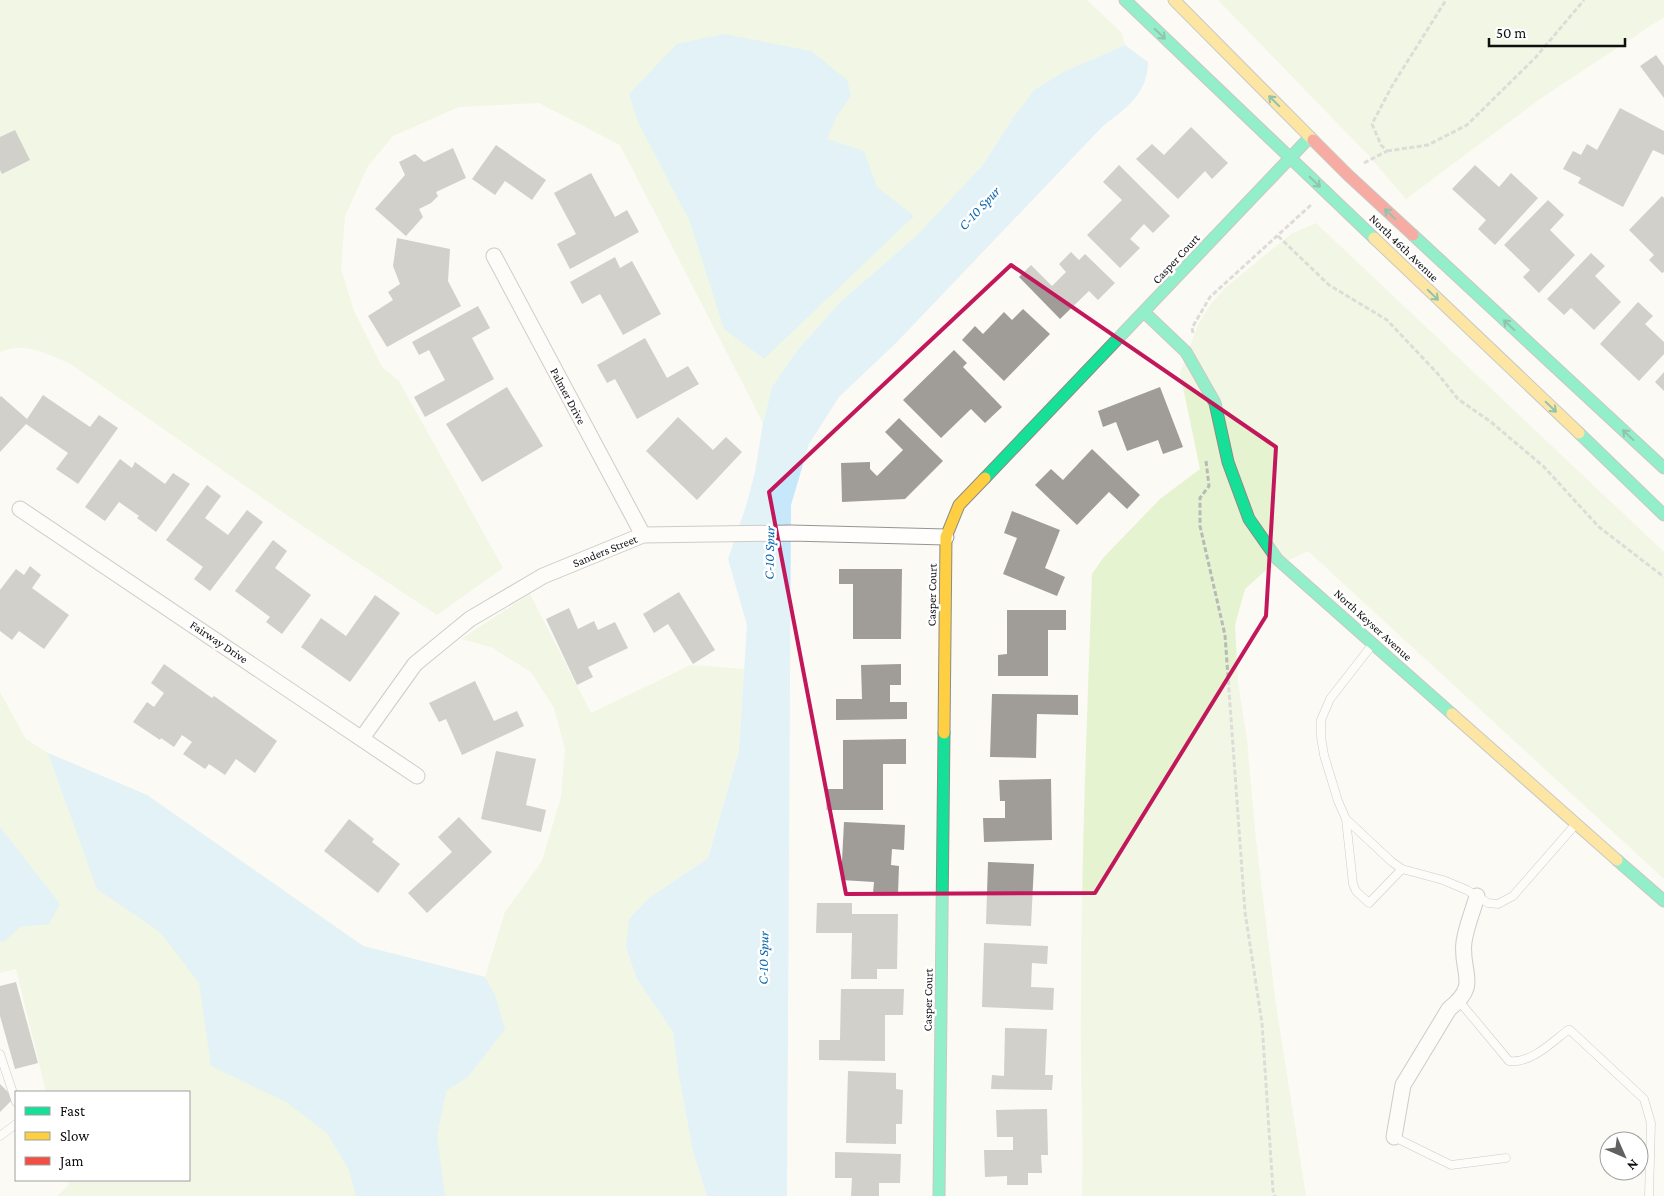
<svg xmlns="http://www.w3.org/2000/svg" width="1664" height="1196" font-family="'Crimson Pro',serif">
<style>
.green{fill:#e5f3d1}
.water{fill:#c6e8fa}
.building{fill:#a09d99}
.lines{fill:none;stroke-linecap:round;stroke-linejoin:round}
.lane-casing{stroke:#969592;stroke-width:9}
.street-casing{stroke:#969592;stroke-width:17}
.fast-casing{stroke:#8c8b89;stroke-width:13}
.slow-casing{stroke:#8c8b89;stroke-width:13}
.jam-casing{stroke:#8c8b89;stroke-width:13}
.path{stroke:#b9b9b8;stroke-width:3;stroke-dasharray:5 2.5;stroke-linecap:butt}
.lane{stroke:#fffefd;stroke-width:8}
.street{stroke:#fffefd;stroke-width:15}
.fast{stroke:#16e098;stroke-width:11}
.slow{stroke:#ffcf43;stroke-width:11}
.jam{stroke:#f24e42;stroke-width:11}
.oneway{stroke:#13825a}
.marked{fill:none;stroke:#c2185b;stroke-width:4;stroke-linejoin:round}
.labels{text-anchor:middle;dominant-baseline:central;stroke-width:5;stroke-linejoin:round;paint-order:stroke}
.street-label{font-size:12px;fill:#0f0f0f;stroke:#fff}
.water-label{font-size:14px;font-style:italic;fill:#0a67ae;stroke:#fff}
</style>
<rect width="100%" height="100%" fill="#fcfaf4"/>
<path class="green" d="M0,0H1087L1121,32L1125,45L1063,72L1034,90L1015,115L982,166L915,237L838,304L796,352L772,387L763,423L620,145L539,103L459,107L393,136L368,166L345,216L341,269L354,311L382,367L399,381L503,568L437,615L304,527L69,363C46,354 25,341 0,352Z
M1218,0H1664V17L1540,99L1406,199L1368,155Z
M1316,223L1664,552V879L1308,551L1265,571L1245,589L1235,625L1238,682L1247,740L1256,840L1275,998L1306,1196H1082C1084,1134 1080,1072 1081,1010C1081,865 1087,719 1092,574L1103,558L1160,499L1200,469L1180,373L1198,325L1210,305L1225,288L1291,234Z
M530,594L591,713L691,665L744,669L739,749L708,858L649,898L629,919L637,979L673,1032L678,1071L693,1152L707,1196H57L69,1185L68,1180H189V1092H46L16,969L0,973V692L26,739L48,753L147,795L363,946L485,977L505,912L542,861L561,797L565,749L554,708L531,672L491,647L461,639Z"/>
<path class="water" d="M724,34L811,51L847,80L851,96L837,116L827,139L864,151L877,187L914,216L764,359L724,329L690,222L638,122L629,94L677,44Z
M1125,45L1148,62C1148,94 1125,109 1103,126L896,343L839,397L809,444L791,505L787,1196H707L693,1152L678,1071L673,1032L637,979L626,947L629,919L649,898L708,858L739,750L747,625L728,559L746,506L755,472L763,423L772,387L796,352L838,304L915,237L982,166L1015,115L1034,90L1063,72Z
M48,753L147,795L363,946L485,977L495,995L505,1029L468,1077L446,1091L437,1136L445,1196H356L349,1170L327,1133L286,1102L211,1066L199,983L160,932L97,889Z
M0,827L60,904L49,924L20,927L5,941L0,942Z"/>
<path class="building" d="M1656,55L1664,66V98L1640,66Z
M1620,108L1664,131V155L1653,150L1623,207L1578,183L1581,178L1563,169L1573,151L1581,155L1587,144L1597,150Z
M1191,127L1228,163L1212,179L1205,171L1178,199L1136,159L1152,144L1164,155Z
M15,130L30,160L2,174L0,170V137Z
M496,145L546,180L532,200L505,181L495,195L472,179Z
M453,148L466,178L436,192L438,196L431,203L419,209L423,217L406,236L375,209L405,175L399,162L415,154L424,162Z
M1119,165L1170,216L1153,233L1144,224L1130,239L1140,248L1120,268L1087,235L1122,200L1103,182Z
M1475,165L1499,187L1511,173L1538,198L1495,245L1478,229L1486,220L1452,189Z
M591,173L615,217L627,210L639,232L570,269L557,244L576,234L554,193Z
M1662,196L1664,198V272L1662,273L1649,260L1654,255L1629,230Z
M1548,200L1564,215L1550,230L1575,255L1539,293L1523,277L1530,270L1504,245Z
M397,238L450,249L448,281L461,306L387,347L368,316L393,300L388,292L400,284L393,266Z
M1071,252L1079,260L1085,254L1115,283L1098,300L1089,291L1060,319L1019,277L1031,265L1052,286L1066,272L1059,264Z
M1591,253L1605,266L1595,276L1621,302L1594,330L1571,308L1564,315L1547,299Z
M615,257L620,268L632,261L661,314L623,335L600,294L582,304L570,282Z
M1638,302L1653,316L1645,324L1664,342V354L1639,381L1600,344Z
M478,306L490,328L472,338L494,379L425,417L414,397L445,380L429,350L419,355L412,342Z
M1023,309L1050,334L1004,381L962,340L975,326L983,334L1004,312L1012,320Z
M645,338L667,378L688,366L699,384L637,419L615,379L607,383L597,365Z
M954,350L967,363L963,367L1002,407L985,423L971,409L941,438L903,400Z
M1664,372V391L1655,382Z
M507,387L543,446L482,482L446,424Z
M1160,387L1183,447L1163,454L1158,440L1127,451L1116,422L1103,427L1098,411Z
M43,395L90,427L99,415L118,428L78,484L56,469L68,453L26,424L0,452V397L1,396L27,419Z
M678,417L713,450L726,437L742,452L697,500L646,451Z
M899,418L943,461L905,499L842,502L841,463L870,462V469L877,476L903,450L885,432Z
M1092,449L1140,495L1127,509L1109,492L1077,525L1035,485L1051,469L1063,480Z
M120,459L132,468L135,462L165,484L173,473L190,484L156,532L137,518L139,516L119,502L105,521L85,507Z
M207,485L221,496L205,518L228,535L247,510L263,522L210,591L194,579L203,567L166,540Z
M1012,511L1060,530L1045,568L1065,577L1057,596L1003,574L1017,538L1004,533Z
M273,540L287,551L275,568L311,595L282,634L266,622L270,617L235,591Z
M30,566L41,575L32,588L69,615L44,649L19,631L12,640L0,631V590L16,569L24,575Z
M839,569H902L901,639H853V584H839Z
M679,592L715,650L693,664L668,624L654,633L643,614Z
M375,595L400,613L350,682L301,647L321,618L346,636Z
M569,608L578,629L594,621L598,630L615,622L628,648L588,667L593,677L577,685L546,619Z
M1007,610H1066V630H1048V676H998V655L1007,654Z
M164,664L212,698L214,696L277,741L255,773L236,759L225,775L209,764L205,769L183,754L192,742L182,735L174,747L161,738L160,740L133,722L147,702L154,707L164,693L151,683Z
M901,664V685H890V702H907V719L836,720V699H862L861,665Z
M475,681L494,721L517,711L524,726L462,755L446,719L439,722L429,703Z
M992,694L1078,695V715L1037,714L1036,758L990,757Z
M906,739V764H883V810H826L827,789H843V740Z
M496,751L536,759L526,805L546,810L541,832L481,819Z
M1051,779L1052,840L984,842L983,818H1005V801H1000L999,780Z
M459,817L492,852L427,913L408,893L452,852L438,837Z
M349,819L374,839L372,842L400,864L378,893L324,851Z
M844,822L905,825L904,850L892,849L891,865L899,866L898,894L873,893L874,882L841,880Z
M988,862L1034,864L1031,926L986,924Z
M817,903H852V914H898L897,969H877V979H851L852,933H816Z
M984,943L1048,946L1047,964L1032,963L1031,987L1054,988L1053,1010L982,1007Z
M16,982L38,1063L15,1069L0,1016V986Z
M841,989H904L903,1015H885V1061L819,1060V1040H840Z
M1005,1028L1047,1029L1045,1075H1053L1052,1090L991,1089L992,1075L1004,1076Z
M848,1071L896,1073V1089L903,1090L902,1124H896V1144L846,1143Z
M0,1084L14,1098L0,1112Z
M1047,1109L1048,1155H1041L1042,1173H1028V1185H1007V1176L985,1177L984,1150H1013V1137H997L996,1110Z
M835,1152L901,1154L900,1183H879V1196H851L852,1178H835Z"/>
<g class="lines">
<g class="lane-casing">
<path id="lane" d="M1372,645L1330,699L1321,720V737L1324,755L1338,801L1346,819L1392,862L1402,869L1443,880L1467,890L1488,903L1498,904L1513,896L1575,825
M1346,819L1353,884L1356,891L1369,903L1402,869
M1459,1001L1509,1061C1531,1064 1552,1042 1568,1030H1570L1644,1099L1651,1123L1649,1196
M0,1054L16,1102
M0,1136L16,1124
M1394,1137L1451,1165L1506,1158"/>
</g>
<g class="street-casing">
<path id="street" d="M494,256L643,535
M20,509L417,776
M362,738L415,664L470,619L543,576L643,535L791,533L946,537
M1394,1137L1403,1085L1449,1009C1481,984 1460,973 1464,942C1466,927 1473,911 1477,896"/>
</g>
<g class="fast-casing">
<path id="fast" d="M1125,0L1374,238
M1413,235L1664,468
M1144,312L1186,352L1215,403L1228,462L1249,519L1277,559L1452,714
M1579,433L1664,515
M985,478L1310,137
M1617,860L1664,901
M939,1196L944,733"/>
</g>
<g class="slow-casing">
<path id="slow" d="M1174,0L1313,140
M1374,238L1579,433
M1452,714L1617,860
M944,733L946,537L959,505L985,478"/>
</g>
<g class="jam-casing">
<path id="jam" d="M1313,140L1348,175L1413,235"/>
</g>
<path class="path" d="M1387,151L1428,145L1467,125L1536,57L1584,0
M1364,163L1387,151L1381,145L1372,124L1392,86L1446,0
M1278,236L1329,285L1387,320L1438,374L1458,399L1491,422L1543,466L1599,527L1664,577
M1193,333L1192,328L1210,297L1312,204
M1206,461L1209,486L1200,498V526L1225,635L1245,912L1262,1023L1273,1191L1275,1196"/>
<use href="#lane" class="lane"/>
<use href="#street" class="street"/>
<use href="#fast" class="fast"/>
<use href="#slow" class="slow"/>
<use href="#jam" class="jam"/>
</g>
<defs><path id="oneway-shaft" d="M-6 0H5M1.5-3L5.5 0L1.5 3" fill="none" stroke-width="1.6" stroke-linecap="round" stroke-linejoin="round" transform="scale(1.25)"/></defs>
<g class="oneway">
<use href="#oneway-shaft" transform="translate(1160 34) rotate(44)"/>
<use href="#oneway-shaft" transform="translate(1274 101) rotate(-135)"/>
<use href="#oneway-shaft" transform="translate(1315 182) rotate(44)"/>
<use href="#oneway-shaft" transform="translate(1390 214) rotate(-137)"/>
<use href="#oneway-shaft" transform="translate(1433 295) rotate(44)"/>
<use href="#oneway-shaft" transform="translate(1509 325) rotate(-137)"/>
<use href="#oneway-shaft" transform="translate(1551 407) rotate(44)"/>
<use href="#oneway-shaft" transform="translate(1628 435) rotate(-137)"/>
</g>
<path d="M0 0H1664V1196H0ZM1011,265L1276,447L1266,616L1095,893L846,894L769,492Z" fill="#fcfaf4" fill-opacity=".55" fill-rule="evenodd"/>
<path class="marked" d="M1011,265L1276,447L1266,616L1095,893L846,894L769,492Z"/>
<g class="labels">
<g class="street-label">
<text transform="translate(1404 248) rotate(44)">North 46th Avenue</text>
<text transform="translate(1176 259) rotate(-47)">Casper Court</text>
<text transform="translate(568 396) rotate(62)">Palmer Drive</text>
<text transform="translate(605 551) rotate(-22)">Sanders Street</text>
<text transform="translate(932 595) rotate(-89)">Casper Court</text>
<text transform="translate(1373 625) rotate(42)">North Keyser Avenue</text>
<text transform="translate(219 642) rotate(34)">Fairway Drive</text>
<text transform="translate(928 1000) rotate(-89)">Casper Court</text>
</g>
<g class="water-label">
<text transform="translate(979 208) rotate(-47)">C-10 Spur</text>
<text transform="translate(769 553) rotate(-89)">C-10 Spur</text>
<text transform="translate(763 958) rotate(-89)">C-10 Spur</text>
</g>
</g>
<rect x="15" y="1091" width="175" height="90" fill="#ffffff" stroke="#9f9f9f"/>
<rect x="25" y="1107" width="25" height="8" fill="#16e098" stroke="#9f9f9f"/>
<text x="60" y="1116" font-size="15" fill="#0f0f0f">Fast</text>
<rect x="25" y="1132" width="25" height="8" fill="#ffcf43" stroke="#9f9f9f"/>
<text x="60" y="1141" font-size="15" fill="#0f0f0f">Slow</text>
<rect x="25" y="1157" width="25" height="8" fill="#f24e42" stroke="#9f9f9f"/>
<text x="60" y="1166" font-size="15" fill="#0f0f0f">Jam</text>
<g transform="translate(1624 1156) rotate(135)"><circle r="24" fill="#ffffff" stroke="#9f9f9f"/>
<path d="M0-4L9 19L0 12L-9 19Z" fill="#62615f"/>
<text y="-8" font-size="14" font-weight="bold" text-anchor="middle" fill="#0f0f0f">N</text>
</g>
<path d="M1489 38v8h136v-8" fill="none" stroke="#0f0f0f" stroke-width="2.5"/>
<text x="1496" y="38" font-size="15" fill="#0f0f0f" stroke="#ffffff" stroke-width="4" paint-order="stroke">50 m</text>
</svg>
